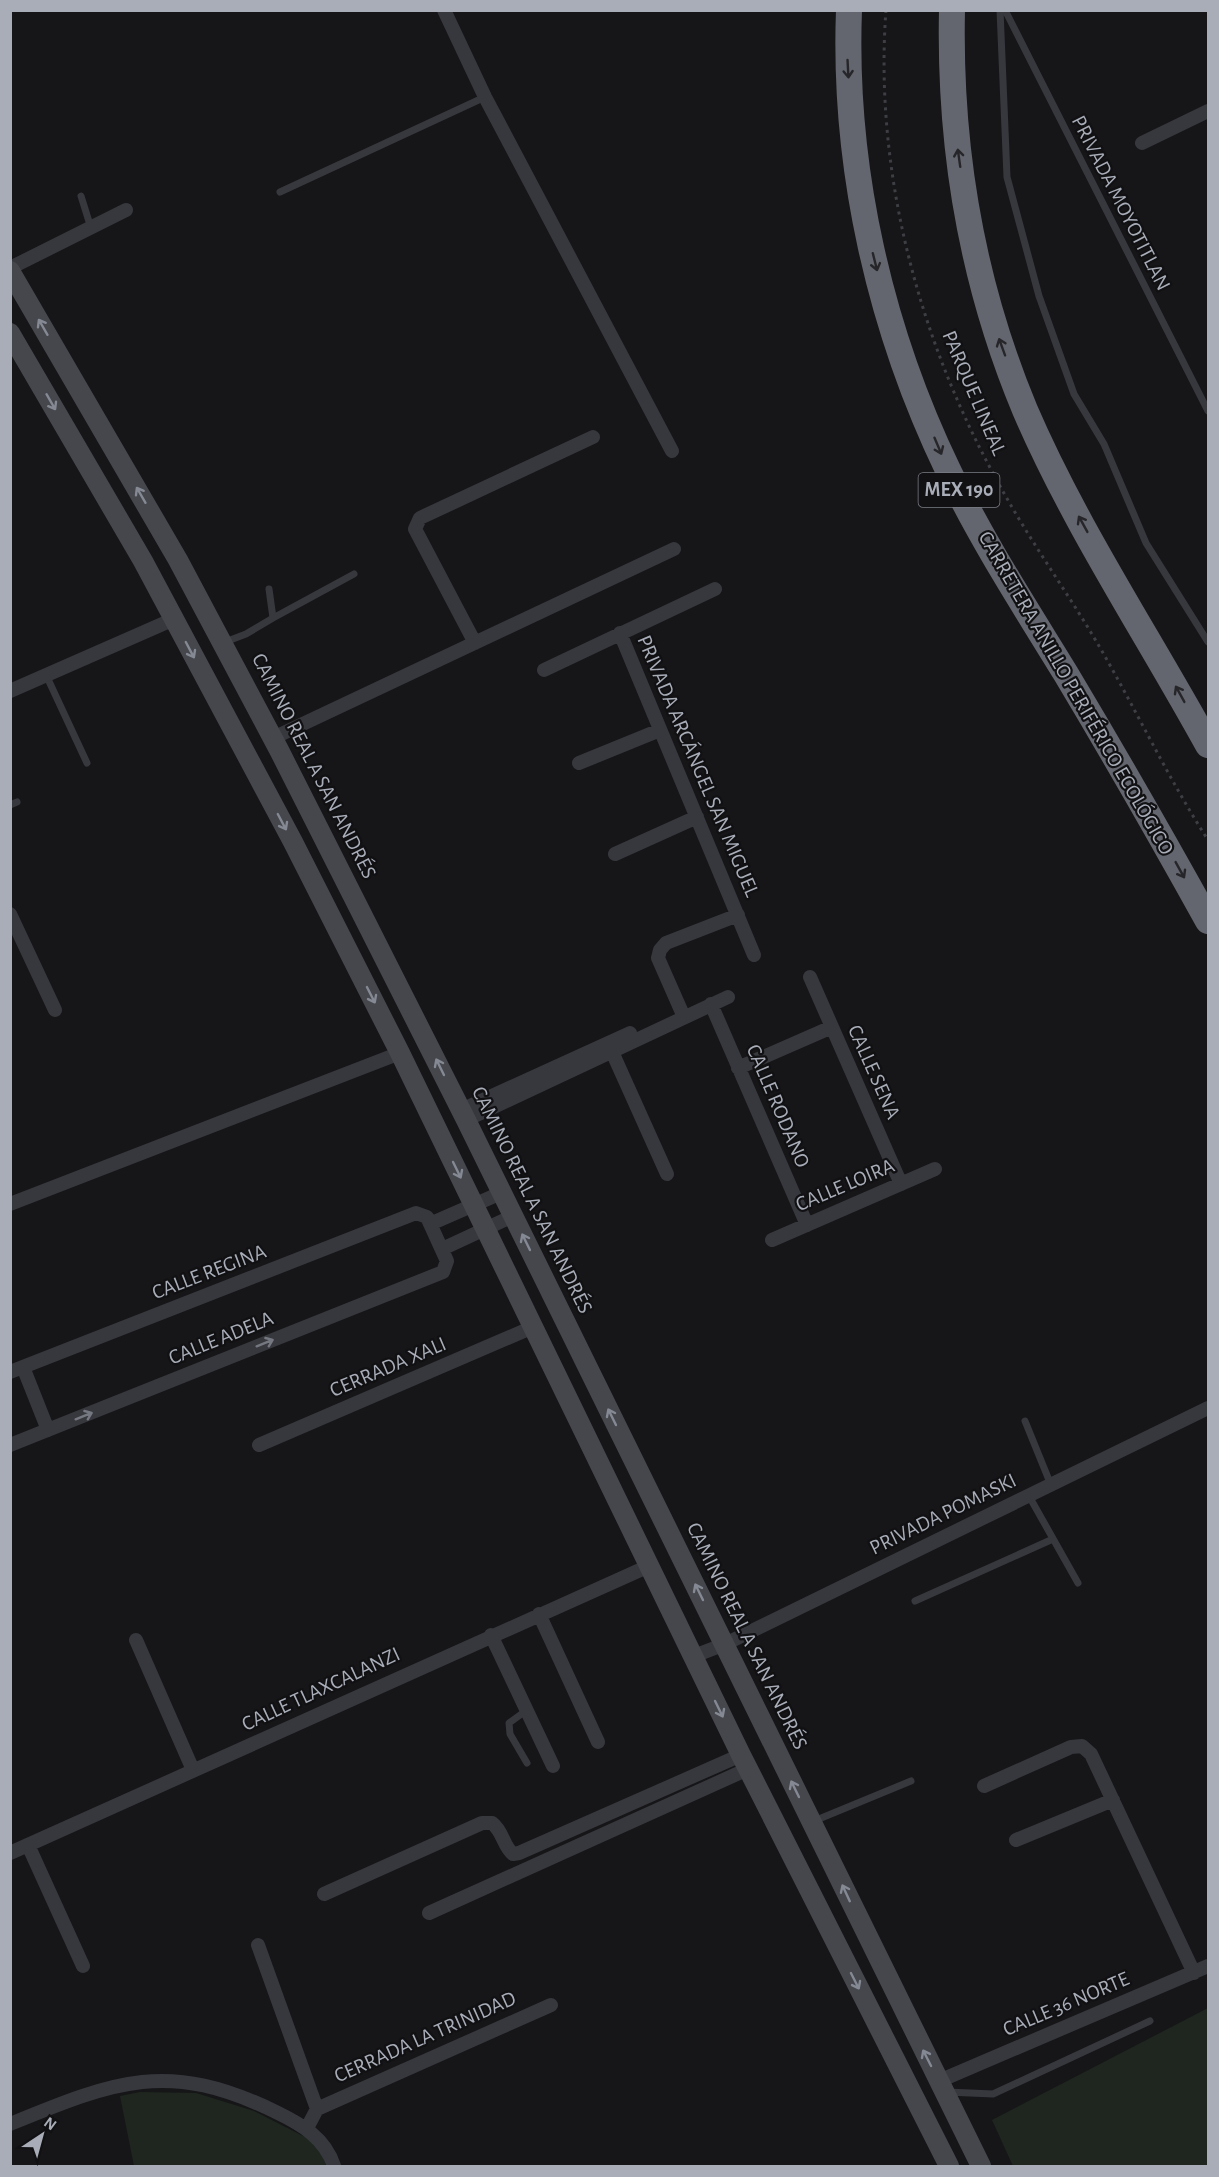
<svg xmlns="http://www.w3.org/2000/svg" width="1219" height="2177" font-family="'Alegreya Sans',sans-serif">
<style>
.green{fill:#1e261f}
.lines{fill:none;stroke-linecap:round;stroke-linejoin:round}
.path{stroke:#3d3f44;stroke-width:3;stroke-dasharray:3 4.5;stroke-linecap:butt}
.lane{stroke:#37383d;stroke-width:7}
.street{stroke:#37383d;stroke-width:14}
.secondary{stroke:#45474d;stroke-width:20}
.highway{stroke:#63666e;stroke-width:26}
.oneway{stroke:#26262a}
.oneway2{stroke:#858993}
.oneway3{stroke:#757881}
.labels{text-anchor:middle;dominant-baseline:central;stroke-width:4.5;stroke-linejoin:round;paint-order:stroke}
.shield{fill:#111113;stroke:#7b7e86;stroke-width:1.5}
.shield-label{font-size:20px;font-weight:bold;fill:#a8adb8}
.street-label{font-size:21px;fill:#a8adb8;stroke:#111113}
</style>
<rect width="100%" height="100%" fill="#161618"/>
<path class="green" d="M1208,2008V2166H1013L992,2120Z
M140,2092L196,2093L254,2111L309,2139L323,2156L326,2166H134L120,2096Z"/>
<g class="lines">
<path class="path" d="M886,10C874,169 918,336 994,475C1022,528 1056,576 1087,626C1130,696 1164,772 1208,840"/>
<path class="lane" d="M1000,10L1007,177L1039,296L1074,394L1104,444L1146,543L1208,642
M1005,10L1208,411
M280,192L485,97
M81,196L91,228
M273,618L354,574
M225,642L246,634L273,618L269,589
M47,677L87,763
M10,805L17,802
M1025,1421L1051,1485
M1029,1496L1078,1583
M915,1601L1053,1539
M527,1710L509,1723L510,1734L527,1763
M814,1821L911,1781
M947,2092L993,2094L1150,2021"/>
<path class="street" d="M444,10L485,97L672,451
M1142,143L1208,111
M10,268L126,210
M620,633L754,955
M475,643L415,529L420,518L593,437
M544,670L715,589
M10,691L174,619
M273,738L674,549
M579,763L660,730
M615,854L697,817
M10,914L55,1010
M810,977L901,1184
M711,1004L807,1225
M684,1017L658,958L660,950L666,943L738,915
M609,1045L667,1174
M738,1068L832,1027
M461,1110L630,1033
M466,1120L728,997
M10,1204L400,1053
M430,1224L501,1193
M772,1240L935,1169
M442,1249L513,1216
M23,1367L48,1430
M10,1372L416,1213L427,1217L447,1261L443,1272L10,1445
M259,1445L533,1327
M539,1614L598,1742
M491,1635L553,1766
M136,1640L193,1770
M694,1656L725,1644L1208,1408
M984,1786L1071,1747L1082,1746L1091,1754L1194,1973
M1016,1840L1113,1800
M28,1845L83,1966
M10,1853L649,1566
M324,1894L482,1823H492C503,1831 503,1846 513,1854L519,1853L741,1755
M429,1913L748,1769
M258,1945L317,2109L307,2128
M939,2081L1208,1966
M317,2109L551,2005
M10,2124C115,2081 168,2059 276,2112C301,2124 325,2138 334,2166"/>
<path class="secondary" d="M10,271L178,560L279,750L466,1120L981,2166
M10,333L143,561L293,842L400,1053L741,1755L949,2166"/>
<path class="highway" d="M849,10C843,168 880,329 948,470C982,541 1025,607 1066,674C1115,756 1162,838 1208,921
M952,10C949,147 972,283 1025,410C1075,526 1147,634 1208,745"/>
</g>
<defs><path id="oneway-shaft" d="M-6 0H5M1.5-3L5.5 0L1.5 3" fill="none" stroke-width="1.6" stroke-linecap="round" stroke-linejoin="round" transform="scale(1.5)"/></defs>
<g class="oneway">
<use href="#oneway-shaft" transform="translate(848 69) rotate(87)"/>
<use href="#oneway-shaft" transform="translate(959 158) rotate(-98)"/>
<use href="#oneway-shaft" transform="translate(875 262) rotate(76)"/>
<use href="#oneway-shaft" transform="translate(1002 347) rotate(-110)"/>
<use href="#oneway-shaft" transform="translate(938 446) rotate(67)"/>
<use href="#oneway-shaft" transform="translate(1083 524) rotate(-119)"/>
<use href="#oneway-shaft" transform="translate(1180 694) rotate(-119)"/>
<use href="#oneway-shaft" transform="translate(1180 870) rotate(61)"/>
</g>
<g class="oneway2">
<use href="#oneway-shaft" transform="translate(43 327) rotate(-120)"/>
<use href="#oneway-shaft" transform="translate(51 402) rotate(60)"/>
<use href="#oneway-shaft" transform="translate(141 495) rotate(-120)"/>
<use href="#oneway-shaft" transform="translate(190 650) rotate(62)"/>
<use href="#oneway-shaft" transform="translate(282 822) rotate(62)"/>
<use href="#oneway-shaft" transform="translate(371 995) rotate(63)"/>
<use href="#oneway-shaft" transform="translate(440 1067) rotate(-116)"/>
<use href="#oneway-shaft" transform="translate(457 1170) rotate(64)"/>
<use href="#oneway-shaft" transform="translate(526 1242) rotate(-116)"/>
<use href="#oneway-shaft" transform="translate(612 1417) rotate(-116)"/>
<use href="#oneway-shaft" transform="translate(699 1592) rotate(-116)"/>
<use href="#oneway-shaft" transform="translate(719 1709) rotate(64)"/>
<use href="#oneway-shaft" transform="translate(795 1789) rotate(-116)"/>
<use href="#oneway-shaft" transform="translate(846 1893) rotate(-115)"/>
<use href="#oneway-shaft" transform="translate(855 1981) rotate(63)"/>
<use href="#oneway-shaft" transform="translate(927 2058) rotate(-117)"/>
</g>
<g class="oneway3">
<use href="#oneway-shaft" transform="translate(265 1343) rotate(-22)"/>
<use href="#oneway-shaft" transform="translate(84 1416) rotate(-22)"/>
</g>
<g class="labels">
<rect class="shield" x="918.5" y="473" width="81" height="34" rx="4.5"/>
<g class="shield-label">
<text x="959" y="490">MEX 190</text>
</g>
<g class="street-label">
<text transform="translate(1121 203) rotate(63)">PRIVADA MOYOTITLAN</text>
<text transform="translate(974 393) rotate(67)">PARQUE LINEAL</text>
<text transform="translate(1076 693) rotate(60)">CARRETERA ANILLO PERIFÉRICO ECOLÓGICO</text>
<text transform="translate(314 766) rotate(63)">CAMINO REAL A SAN ANDRÉS</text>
<text transform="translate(698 766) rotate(67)">PRIVADA ARCÁNGEL SAN MIGUEL</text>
<text transform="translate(874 1072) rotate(66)">CALLE SENA</text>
<text transform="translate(778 1106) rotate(67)">CALLE RODANO</text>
<text transform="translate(845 1185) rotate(-23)">CALLE LOIRA</text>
<text transform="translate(532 1200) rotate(64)">CAMINO REAL A SAN ANDRÉS</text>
<text transform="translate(209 1272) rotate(-21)">CALLE REGINA</text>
<text transform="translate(221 1338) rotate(-22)">CALLE ADELA</text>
<text transform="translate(388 1367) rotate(-23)">CERRADA XALI</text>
<text transform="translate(943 1514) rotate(-26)">PRIVADA POMASKI</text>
<text transform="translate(747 1636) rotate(64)">CAMINO REAL A SAN ANDRÉS</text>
<text transform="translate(321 1689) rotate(-25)">CALLE TLAXCALANZI</text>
<text transform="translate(1066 2004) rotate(-23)">CALLE 36 NORTE</text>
<text transform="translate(425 2037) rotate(-24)">CERRADA LA TRINIDAD</text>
</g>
</g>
<rect width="1219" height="2177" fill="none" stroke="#a8adb8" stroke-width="24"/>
<g transform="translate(42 2135) rotate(36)" stroke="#111113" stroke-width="4.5" paint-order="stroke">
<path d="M0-4.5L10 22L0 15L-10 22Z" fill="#a8adb8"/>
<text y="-9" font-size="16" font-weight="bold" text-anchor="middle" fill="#a8adb8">N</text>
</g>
</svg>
